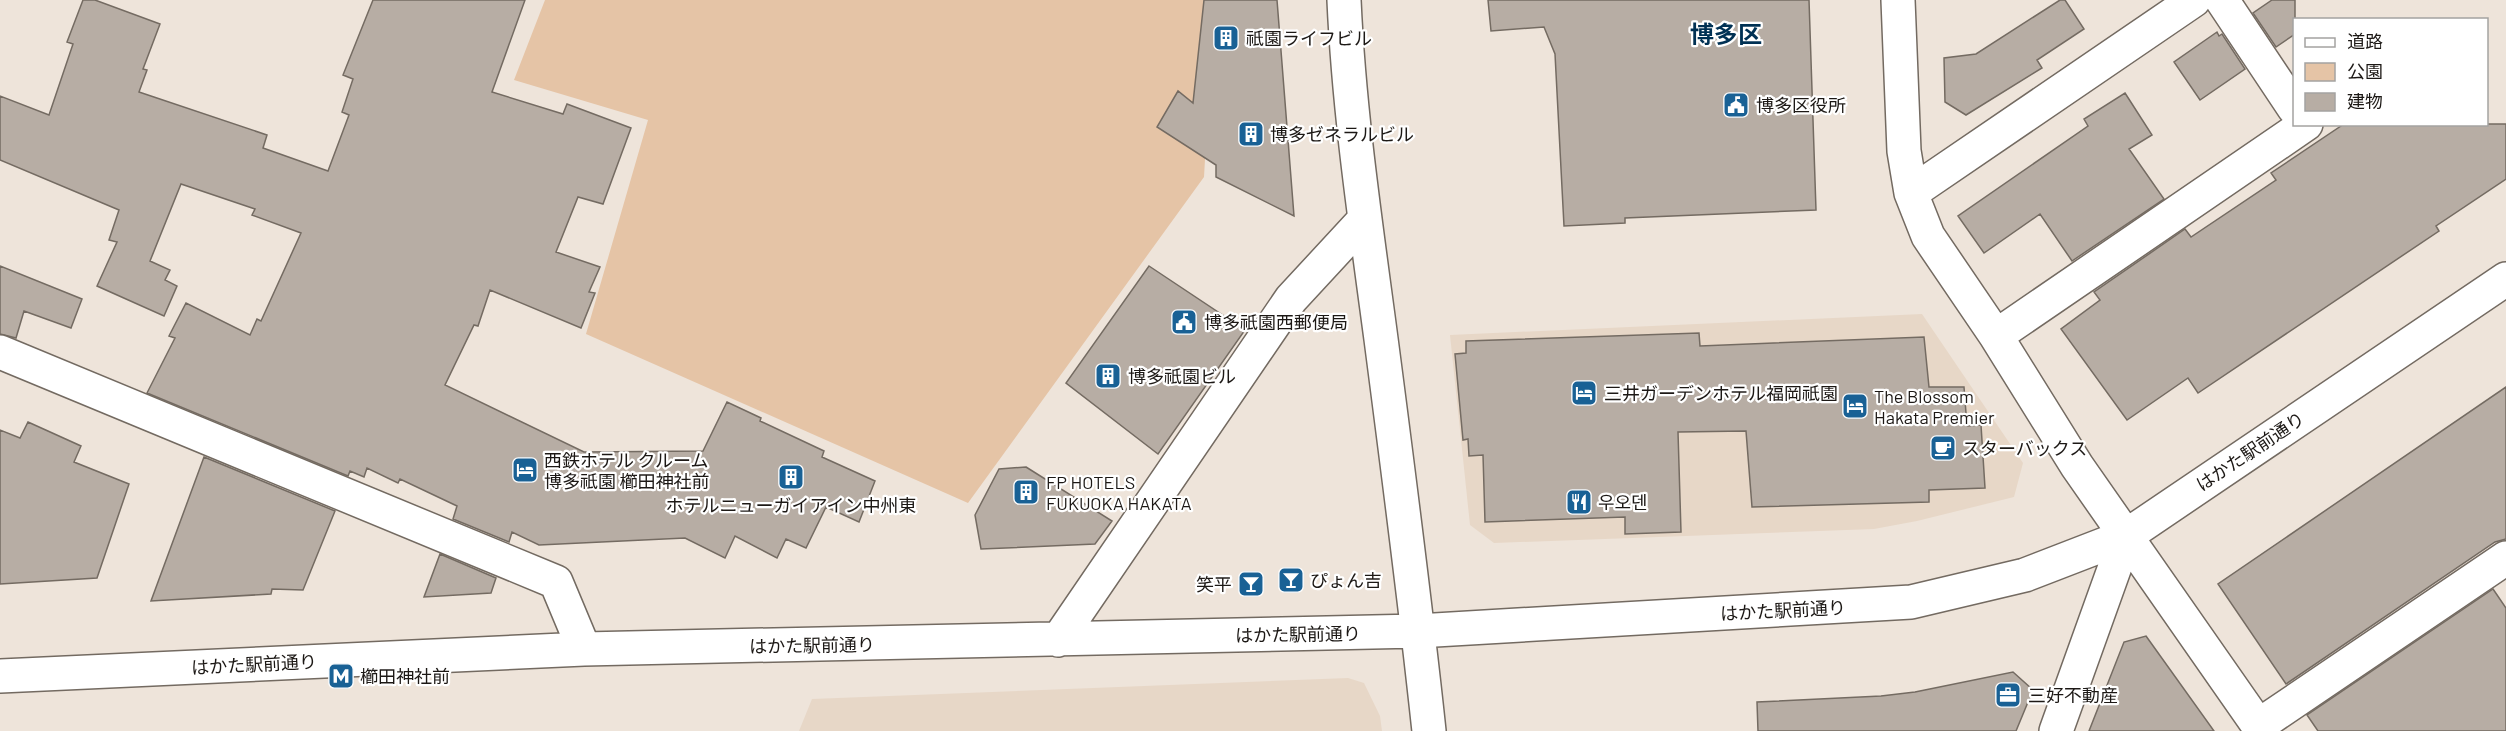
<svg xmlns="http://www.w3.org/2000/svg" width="2506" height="731" font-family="Barlow,'Noto Sans JP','Noto Sans KR',sans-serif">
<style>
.built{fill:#e7d7c7}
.green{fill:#e5c4a6}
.building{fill:#b7ada4;stroke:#746b62;stroke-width:1.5}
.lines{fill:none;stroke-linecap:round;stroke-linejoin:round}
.minor-casing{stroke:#736a61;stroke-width:36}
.minor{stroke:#fff;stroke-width:33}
.labels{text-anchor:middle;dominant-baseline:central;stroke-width:4.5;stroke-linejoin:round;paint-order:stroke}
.poi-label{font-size:18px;fill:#1c1815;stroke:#fff;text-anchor:start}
.street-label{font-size:18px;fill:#1c1815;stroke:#fff}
.district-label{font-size:24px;font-weight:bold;fill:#003154;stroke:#fff}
</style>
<rect width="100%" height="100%" fill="#eee4da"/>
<path class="built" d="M1922,314L2023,463L2014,497L1917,521L1874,529L1494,543L1470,525L1450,335Z
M1348,678L1364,683L1380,716L1382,731H799L812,699Z"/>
<path class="green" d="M545,0H1214L1204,177L968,503L586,334L648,120L514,80Z"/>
<path class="building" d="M83,0H95L160,24L143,69L147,70L139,92L267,135L263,148L328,171L349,115L342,112L353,79L343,75L373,0H525L492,92L563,114L567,104L631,128L603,204L578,197L556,252L600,267L589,292L595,293L581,328L490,290L478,326L474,325L445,385L584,452L703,451L727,402L761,418L760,421L824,451L822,457L875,481L859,522L826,507L806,548L786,539L777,558L735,536L725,558L685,538L539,545L512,532L509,542L453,519L457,506L400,479L398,483L367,468L364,477L350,471L348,476L147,393L175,338L169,336L186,303L250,335L257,319L261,321L301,233L252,215L255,209L181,184L150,261L170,270L165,280L177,286L164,316L97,286L117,242L109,240L119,210L0,160V96L49,115L73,44L67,42Z
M1204,0H1277L1294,216L1216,177V165L1157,127L1178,91L1193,103Z
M1488,0H1809L1816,210L1625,218V223L1564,226L1555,54L1544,27L1491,31Z
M2060,0H2065L2084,29L2037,60L2042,68L1966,115L1945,102L1944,58L1976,54Z
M2272,0H2295V34L2276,47L2253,13Z
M2217,32L2219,36L2222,34L2245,69L2200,100L2174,62Z
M2125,93L2152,135L2129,149L2164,199L2072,261L2040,214L1984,253L1958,216L2088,126L2084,119Z
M2344,124H2506V179L2436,226L2439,231L2198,393L2188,378L2127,420L2061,329L2100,300L2094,292L2185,229L2191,237L2276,180L2271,173Z
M0,266L82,299L71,328L24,311L16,338L0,334Z
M1149,266L1245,330L1158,454L1066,383Z
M1699,333L1700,346L1924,337L1929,387H1964L1967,426L1981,425L1985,488L1929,490V502L1752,507L1746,431L1678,432L1681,532L1625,534V517L1485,522L1483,455L1469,456L1468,439L1463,440L1455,354L1466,353V341Z
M2506,387V539L2495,542L2286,684L2218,584Z
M28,422L81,446L74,462L129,484L97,578L0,584V430L20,438Z
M204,457L335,511L303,590L272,589L271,594L151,601Z
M1026,467L1112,521L1095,544L981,549L975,515L999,469Z
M440,554L496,578L491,593L424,597Z
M2493,589L2506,608V731H2318L2307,715Z
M2146,636L2214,731H2089L2124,642Z
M2013,672L2033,690L2016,731H1758L1757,702L1881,696L1915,692Z"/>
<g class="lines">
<g class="minor-casing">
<path id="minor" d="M1344,0C1349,113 1366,226 1381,339C1398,469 1415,600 1429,731
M1898,0L1904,151L1911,193L1928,236L1996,336L2077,466L2262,731
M2222,0L2294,108
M1911,193L2194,0
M1996,336L2306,124
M0,352L556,582L584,649
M1058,640L1291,299L1365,219
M0,676L584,649L1418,631L1911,602L2025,575L2126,536L2506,279
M2258,726L2506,558
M2056,731L2126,536"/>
</g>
<use href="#minor" class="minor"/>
</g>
<defs>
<g id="building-square" transform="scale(1.35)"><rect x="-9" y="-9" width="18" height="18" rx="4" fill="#196195" stroke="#fff"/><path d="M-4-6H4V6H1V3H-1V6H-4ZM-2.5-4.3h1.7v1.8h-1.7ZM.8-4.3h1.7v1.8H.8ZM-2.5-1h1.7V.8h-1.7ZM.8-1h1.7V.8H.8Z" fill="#fff"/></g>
<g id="civic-square" transform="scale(1.35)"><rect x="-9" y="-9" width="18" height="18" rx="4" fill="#196195" stroke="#fff"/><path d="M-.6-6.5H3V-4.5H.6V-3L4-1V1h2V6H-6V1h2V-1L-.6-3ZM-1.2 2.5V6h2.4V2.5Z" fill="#fff"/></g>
<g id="hotel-square" transform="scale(1.35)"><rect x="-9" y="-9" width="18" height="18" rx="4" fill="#196195" stroke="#fff"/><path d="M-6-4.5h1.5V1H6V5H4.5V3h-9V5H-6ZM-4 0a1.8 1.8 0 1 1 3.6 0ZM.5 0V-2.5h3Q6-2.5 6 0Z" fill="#fff"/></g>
<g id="cafe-square" transform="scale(1.35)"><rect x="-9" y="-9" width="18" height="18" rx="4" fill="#196195" stroke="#fff"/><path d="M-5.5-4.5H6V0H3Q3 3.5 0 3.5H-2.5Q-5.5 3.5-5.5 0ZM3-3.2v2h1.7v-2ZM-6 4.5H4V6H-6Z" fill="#fff"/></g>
<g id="restaurant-square" transform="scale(1.35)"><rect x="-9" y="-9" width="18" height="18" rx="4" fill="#196195" stroke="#fff"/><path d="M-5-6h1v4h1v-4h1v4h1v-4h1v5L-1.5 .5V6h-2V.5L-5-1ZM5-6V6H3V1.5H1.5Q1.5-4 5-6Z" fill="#fff"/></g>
<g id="bar-square" transform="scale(1.35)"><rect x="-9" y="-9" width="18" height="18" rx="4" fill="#196195" stroke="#fff"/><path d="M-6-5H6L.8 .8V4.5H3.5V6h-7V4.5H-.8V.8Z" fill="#fff"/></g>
<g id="metro-square" transform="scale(1.35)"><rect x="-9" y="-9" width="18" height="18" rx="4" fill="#196195" stroke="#fff"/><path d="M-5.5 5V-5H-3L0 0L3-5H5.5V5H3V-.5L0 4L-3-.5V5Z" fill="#fff"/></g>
<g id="office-square" transform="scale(1.35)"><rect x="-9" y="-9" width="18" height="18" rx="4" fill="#196195" stroke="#fff"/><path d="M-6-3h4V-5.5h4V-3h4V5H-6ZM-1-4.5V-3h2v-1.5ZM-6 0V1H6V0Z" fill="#fff"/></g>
</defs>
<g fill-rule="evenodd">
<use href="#building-square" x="1226" y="38"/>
<use href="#civic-square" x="1736" y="105"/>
<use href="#building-square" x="1251" y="134"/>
<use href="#civic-square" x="1184" y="322"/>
<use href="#building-square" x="1108" y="376"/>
<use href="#hotel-square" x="1584" y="393"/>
<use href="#hotel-square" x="1855" y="406"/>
<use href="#cafe-square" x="1943" y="448"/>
<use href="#hotel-square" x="525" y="470"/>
<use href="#building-square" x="791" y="477"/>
<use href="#building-square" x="1026" y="492"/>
<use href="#restaurant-square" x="1579" y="502"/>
<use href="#bar-square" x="1291" y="580"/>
<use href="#bar-square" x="1251" y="584"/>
<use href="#metro-square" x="341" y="676"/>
<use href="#office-square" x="2008" y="695"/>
</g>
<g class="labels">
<g class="poi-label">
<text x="1246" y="38">祇園ライフビル</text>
<text x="1756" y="105">博多区役所</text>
<text x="1270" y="134">博多ゼネラルビル</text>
<text x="1204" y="322">博多祇園西郵便局</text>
<text x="1128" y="376">博多祇園ビル</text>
<text x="1604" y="393">三井ガーデンホテル福岡祇園</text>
<text x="1874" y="396">The Blossom<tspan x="1874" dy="21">Hakata Premier</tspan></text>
<text x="1962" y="448">スターバックス</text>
<text x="544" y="460">西鉄ホテル クルーム<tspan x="544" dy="21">博多祇園 櫛田神社前</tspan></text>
<text x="1046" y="482">FP HOTELS<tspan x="1046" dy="21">FUKUOKA HAKATA</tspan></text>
<text x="1598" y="502">우오덴</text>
<text x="791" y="505" text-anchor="middle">ホテルニューガイアイン中州東</text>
<text x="1310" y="580">ぴょん吉</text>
<text x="1232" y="584" text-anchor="end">笑平</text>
<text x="360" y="676">櫛田神社前</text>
<text x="2028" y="695">三好不動産</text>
</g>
<g class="street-label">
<text transform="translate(2250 451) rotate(-34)">はかた駅前通り</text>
<text transform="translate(1783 610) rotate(-3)">はかた駅前通り</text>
<text transform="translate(1298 634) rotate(-1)">はかた駅前通り</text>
<text transform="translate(812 645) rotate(-1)">はかた駅前通り</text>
<text transform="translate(254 664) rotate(-3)">はかた駅前通り</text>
</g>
<g class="district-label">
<text x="1726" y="33">博多区</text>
</g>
</g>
<rect x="2293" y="18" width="195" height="108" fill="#ffffff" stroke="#a4a3a1" stroke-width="1.5"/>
<rect x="2305" y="38" width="30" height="9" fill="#ffffff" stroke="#a4a3a1" stroke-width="1.5"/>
<text x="2347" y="48" font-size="18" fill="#1c1815">道路</text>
<rect x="2305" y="63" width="30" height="18" fill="#e5c4a6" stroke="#a4a3a1" stroke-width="1.5"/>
<text x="2347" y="78" font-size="18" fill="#1c1815">公園</text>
<rect x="2305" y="93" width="30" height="18" fill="#b7ada4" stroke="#a4a3a1" stroke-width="1.5"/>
<text x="2347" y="108" font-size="18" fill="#1c1815">建物</text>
</svg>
